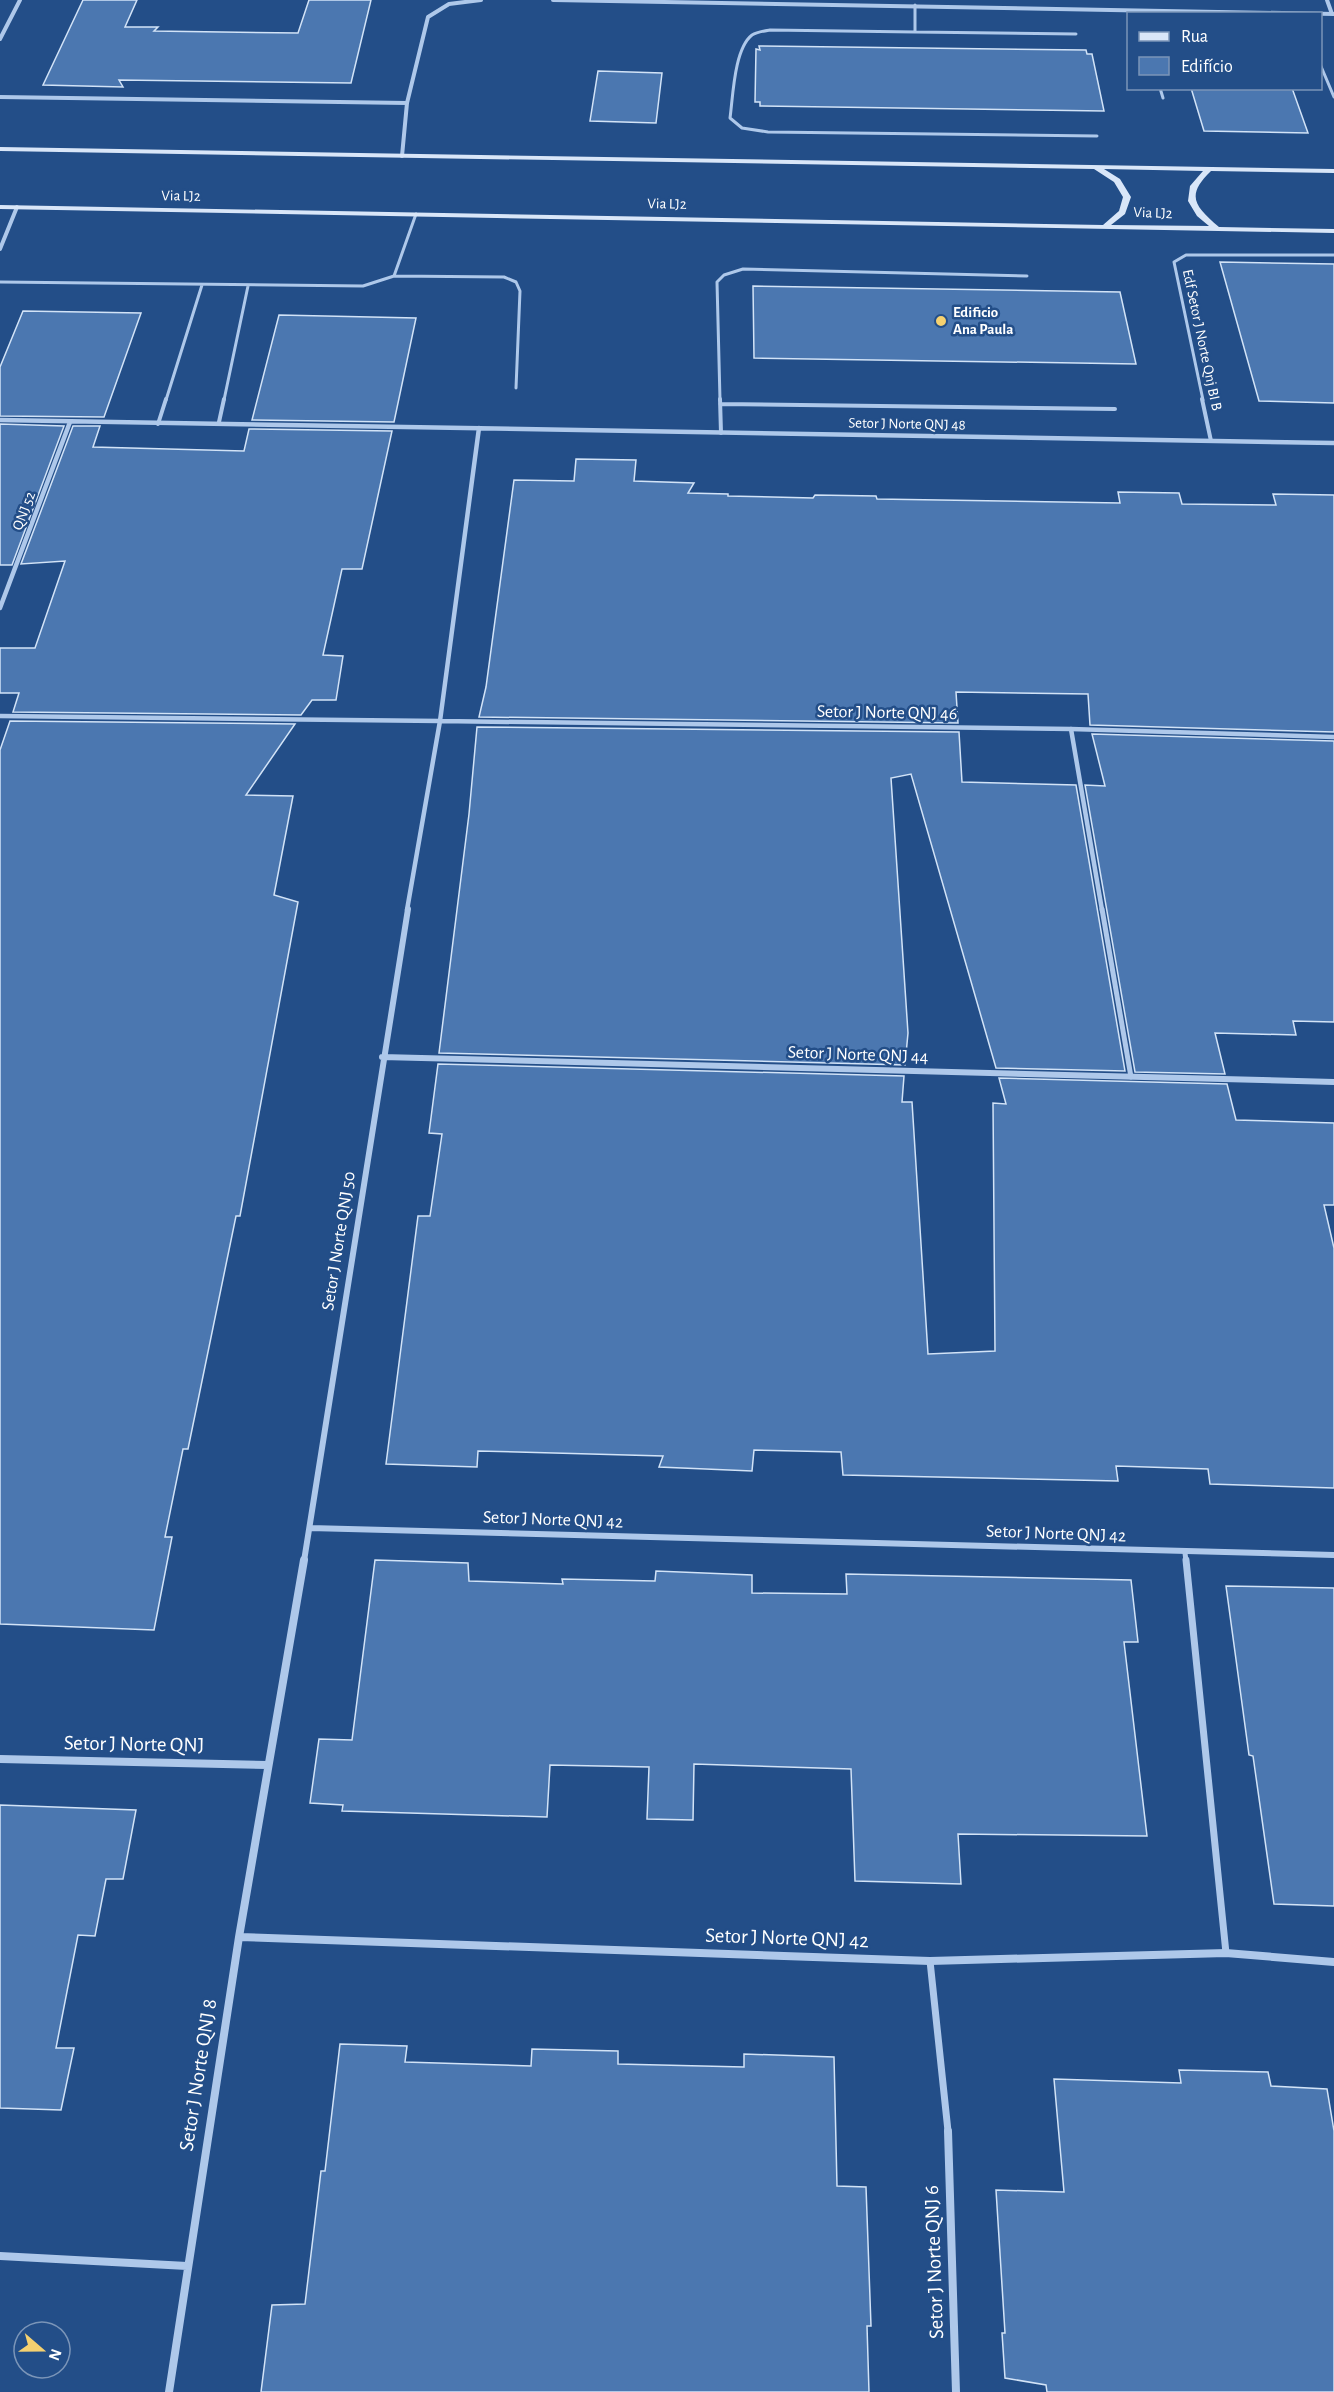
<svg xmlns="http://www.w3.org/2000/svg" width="1334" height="2392" font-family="'Alegreya Sans',sans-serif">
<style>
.building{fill:#4b77b0;stroke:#d2e3f7;stroke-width:1.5}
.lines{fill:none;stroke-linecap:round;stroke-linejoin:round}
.service-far1{stroke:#aec8ea;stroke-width:3}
.service{stroke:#aec8ea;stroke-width:4}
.pedestrian-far2{stroke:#aec8ea;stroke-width:4.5}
.pedestrian-far1{stroke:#aec8ea;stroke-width:5}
.pedestrian{stroke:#aec8ea;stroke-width:7}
.minor-far3{stroke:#aec8ea;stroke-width:4}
.minor-far2{stroke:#aec8ea;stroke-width:4.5}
.minor-far1{stroke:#aec8ea;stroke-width:6}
.minor{stroke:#aec8ea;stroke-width:8}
.secondary{fill:#d9e6f8;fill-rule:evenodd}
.poi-dot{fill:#f5d170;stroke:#234e88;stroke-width:2}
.labels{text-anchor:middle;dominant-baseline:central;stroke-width:5;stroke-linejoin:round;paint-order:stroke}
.far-street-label{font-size:15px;fill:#fff;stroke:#234e88}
.far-poi-label{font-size:15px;font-weight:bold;fill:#fff;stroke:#234e88;text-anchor:start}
.street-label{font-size:18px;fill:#fff;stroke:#234e88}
.near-street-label{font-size:21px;fill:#fff;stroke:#234e88}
</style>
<rect width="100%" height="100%" fill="#234e88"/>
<path class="building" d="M83,0H137L125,27H158L154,31L298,33L309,0H371L351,83L119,80L123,87L43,85Z
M759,46L1086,50L1087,54H1092L1104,111L760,106V102H755L756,49L760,50Z
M598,71L662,73L656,123L590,121Z
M1191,88H1292L1308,133L1204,131Z
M1220,262L1334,264V403L1259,401Z
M753,286L1120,292L1136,364L754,358Z
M23,311L141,313L104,417L0,416V367Z
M279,315L416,318L394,422L252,420Z
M0,424L64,426L12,565H0Z
M73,426H100L93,447L244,451L249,429L392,431L362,569H342L323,655L343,656L336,700H312L301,715L13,712L19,693H0V648H35L65,561L21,564Z
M576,459L636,460L634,481L694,483L688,493L728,494V496L813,498L815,495L876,496L877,499L1120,503L1118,492L1179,493L1182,504L1276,505L1273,494L1334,495V732L1090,725L1088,694L956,692L958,723L479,717L486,687L514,480L574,481Z
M10,721L295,724L246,795L293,796L274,895L298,902L240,1216H236L188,1449H183L165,1537H172L154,1630L0,1624V750Z
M477,727L959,732L962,782L1076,785L1125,1071L996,1068L911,774L891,778L908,1033L905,1065L439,1053L469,814Z
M1092,734L1334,741V1022L1293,1021L1296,1035L1215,1033L1225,1074L1135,1072L1085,785L1105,786Z
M438,1064L904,1076L902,1102H912L928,1354L995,1351L993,1103L1006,1104L999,1078L1227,1084L1236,1120L1334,1123V1205H1324L1334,1248V1488L1210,1484L1208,1469L1116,1466L1118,1481L843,1475L841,1452L754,1450L752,1471L659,1467L663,1456L478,1451L477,1467L386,1464L418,1216H430L442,1134L429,1133Z
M375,1560L468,1563L469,1581L563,1584L562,1579L655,1581L656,1571L752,1575V1593L847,1594L846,1574L1131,1580L1138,1642H1124L1147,1836L958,1834L961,1884L855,1881L851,1769L694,1764L693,1820L647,1819L649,1767L550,1765L547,1817L342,1811L343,1805L310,1803L319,1739L352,1740Z
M1226,1586L1334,1588V1906L1274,1904L1253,1756L1249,1755Z
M0,1805L136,1810L123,1879H106L95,1936L78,1935L56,2048H74L61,2110L0,2108Z
M340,2044L407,2046L405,2062L531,2066L532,2049L618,2051V2064L744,2067V2054L834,2057L837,2186L866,2187L871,2326H867L869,2392H261L272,2305L305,2304L321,2171H325Z
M1179,2070L1268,2072L1271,2086L1327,2089L1334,2131V2392H1047L1046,2385L1005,2378L1002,2333H1005L996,2190L1064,2192L1054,2079L1181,2083Z"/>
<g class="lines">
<path class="service-far1" d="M915,5V32L770,30C764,31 757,32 752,35C734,49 733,97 730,118L742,128L768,132L1097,136
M915,32L1076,34
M1320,64L1334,97
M1160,88L1163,98
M394,276L416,214
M0,282L363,286L394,276L504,277L516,282L520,291L516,388
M166,400L202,285
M224,400L248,286
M720,400L717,282L724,275L743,269L1027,276
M1203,400L1174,262L1186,255H1334"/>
<path class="service" d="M720,399L721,433
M1202,399L1211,441
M720,404L1115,409
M219,422L224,399
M158,424L166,399"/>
<path class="pedestrian-far2" d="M0,716L440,721
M1071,729L1102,910"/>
<path class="pedestrian-far1" d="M1102,909L1131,1077
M1185,1553L1186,1561"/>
<path class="pedestrian" d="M1186,1560L1226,1953
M930,1961L948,2131"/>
<path class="minor-far3" d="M553,0L1334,14
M1327,0L1332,14
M0,39L20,0
M0,97L407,103
M402,156L407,103L428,17L449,4L481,0
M0,249L17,207"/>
<path class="minor-far2" d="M0,420L1334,443
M0,608L70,422
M440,721L1071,729L1334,737
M407,910L440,721L479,428"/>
<path class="minor-far1" d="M382,1057L1334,1082
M310,1528L1334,1555
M304,1561L408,909"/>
<path class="minor" d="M0,1759L267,1765
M239,1937L930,1961L1226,1953L1334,1962
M948,2131L956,2392
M0,2256L187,2266
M169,2392L239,1937L304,1560"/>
<path class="secondary" d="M0,147L1334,169V173L1211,171C1185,196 1195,206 1219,227L1334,229V233L0,209V205L1103,225L1119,211L1123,197L1114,182L1094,169L0,151ZM1104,169L1203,171L1190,186L1188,201L1197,216L1209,226L1111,225L1125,214L1131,197L1120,179Z"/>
</g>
<circle class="poi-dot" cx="941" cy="321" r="6"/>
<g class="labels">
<g class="far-street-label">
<text transform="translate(181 196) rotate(1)">Via LJ2</text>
<text transform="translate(667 204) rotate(1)">Via LJ2</text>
<text transform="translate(1153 213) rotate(2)">Via LJ2</text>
<text transform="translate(1202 340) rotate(78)">Edf Setor J Norte Qnj BI B</text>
<text transform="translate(907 424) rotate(1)">Setor J Norte QNJ 48</text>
<text transform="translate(24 511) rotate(-69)">QNJ 52</text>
</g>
<g class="far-poi-label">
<text x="953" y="312">Edificio<tspan x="953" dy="17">Ana Paula</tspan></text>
</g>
<g class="street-label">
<text transform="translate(887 713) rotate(1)">Setor J Norte QNJ 46</text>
<text transform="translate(858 1055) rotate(2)">Setor J Norte QNJ 44</text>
<text transform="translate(339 1241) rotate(-81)">Setor J Norte QNJ 50</text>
<text transform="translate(553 1520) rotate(2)">Setor J Norte QNJ 42</text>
<text transform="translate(1056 1534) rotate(2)">Setor J Norte QNJ 42</text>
</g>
<g class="near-street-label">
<text transform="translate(134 1744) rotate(1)">Setor J Norte QNJ</text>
<text transform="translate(787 1938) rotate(2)">Setor J Norte QNJ 42</text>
<text transform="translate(198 2075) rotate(-81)">Setor J Norte QNJ 8</text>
<text transform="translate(934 2262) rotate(-92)">Setor J Norte QNJ 6</text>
</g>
</g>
<rect x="1127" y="12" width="195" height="78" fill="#234e88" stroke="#7b95b8" stroke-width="1.5"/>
<rect x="1139" y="32" width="30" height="9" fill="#d9e6f8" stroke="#7b95b8" stroke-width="1.5"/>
<text x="1181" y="42" font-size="18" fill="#ffffff">Rua</text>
<rect x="1139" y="57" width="30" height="18" fill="#4b77b0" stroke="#7b95b8" stroke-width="1.5"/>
<text x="1181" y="72" font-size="18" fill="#ffffff">Edifício</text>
<g transform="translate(42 2350) rotate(110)"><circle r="28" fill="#234e88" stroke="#7b95b8" stroke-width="1.5"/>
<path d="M0-4.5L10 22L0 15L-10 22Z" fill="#f5d170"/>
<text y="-9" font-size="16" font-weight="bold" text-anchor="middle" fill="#ffffff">N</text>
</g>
</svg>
